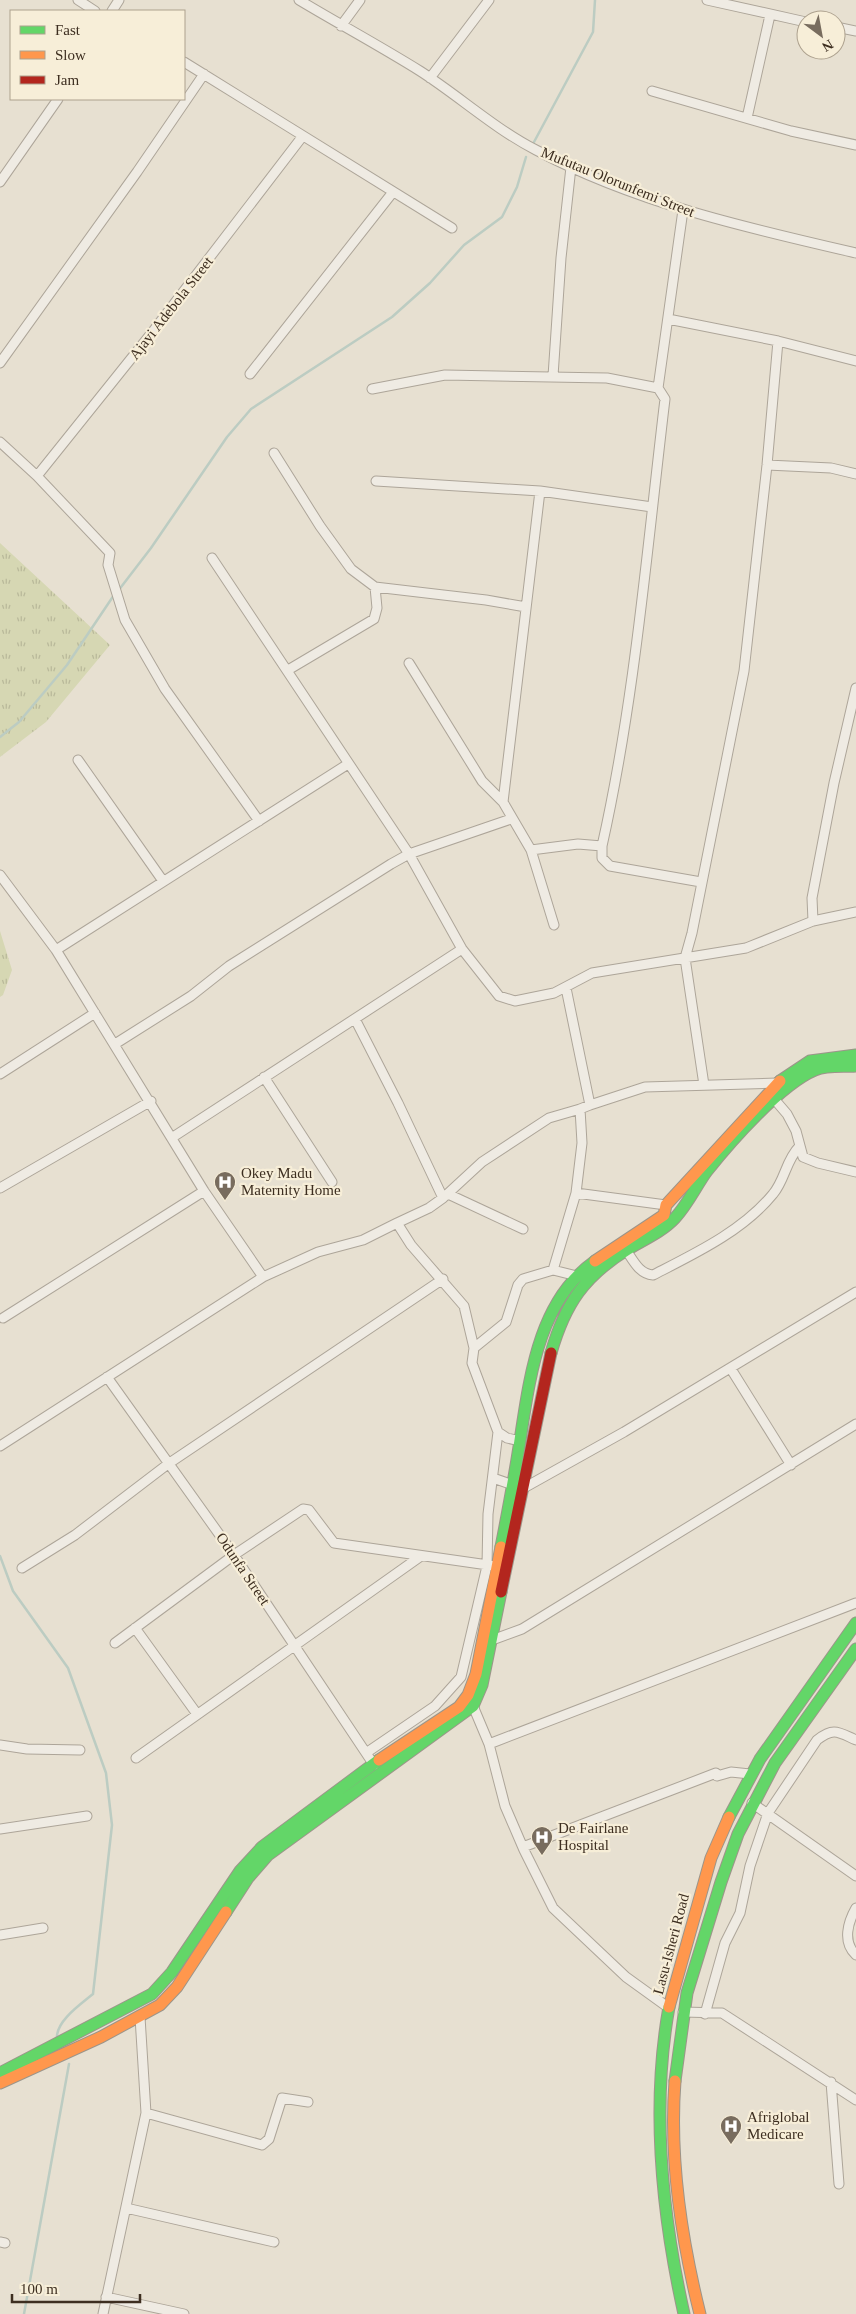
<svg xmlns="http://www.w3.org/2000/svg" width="856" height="2314" font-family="'Times New Roman',serif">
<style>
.grass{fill:url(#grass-tufts)}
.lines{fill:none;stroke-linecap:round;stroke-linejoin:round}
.stream{stroke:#bcccc2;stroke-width:2.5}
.street-casing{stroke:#ada599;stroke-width:11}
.fast-casing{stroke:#9c958a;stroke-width:13}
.slow-casing{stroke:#9c958a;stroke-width:13}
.jam-casing{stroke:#9c958a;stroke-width:13}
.street{stroke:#efebe3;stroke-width:9}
.fast{stroke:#63d668;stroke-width:11}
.slow{stroke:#ff974d;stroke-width:11}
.jam{stroke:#b3261e;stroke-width:11}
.labels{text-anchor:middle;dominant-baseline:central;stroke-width:4.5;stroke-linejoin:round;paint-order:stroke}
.street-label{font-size:15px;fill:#3d2e20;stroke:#f7eed8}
.poi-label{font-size:15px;fill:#3d2e20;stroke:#f7eed8;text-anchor:start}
</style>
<defs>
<pattern id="grass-tufts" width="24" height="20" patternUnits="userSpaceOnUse" patternTransform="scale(1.25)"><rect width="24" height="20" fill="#d6d7b3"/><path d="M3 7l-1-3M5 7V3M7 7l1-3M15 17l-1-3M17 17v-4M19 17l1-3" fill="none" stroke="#b9b99a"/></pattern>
</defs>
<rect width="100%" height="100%" fill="#e7e0d1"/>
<path class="grass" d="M0,543L110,645L46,722L0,757Z
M0,931L12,970L3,995L0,997Z"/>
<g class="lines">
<path class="stream" d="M534,142L593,32L595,0
M118,591L151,548L227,437L251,409L392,317L430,283L464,245L502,217L517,187L526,157
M0,737L19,722L67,665L114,595
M0,1556L13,1591L68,1668L106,1773L112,1825L93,1994C81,2004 56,2021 57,2038
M24,2314L69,2064"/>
<g class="street-casing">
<path id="street" d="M78,0L95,11
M299,0C339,24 380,46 420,71C459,96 495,129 536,150C636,203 747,228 856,253
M707,0L806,22
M112,11L119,0
M341,26L360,0
M836,27L856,31
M184,62L452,228
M430,78L489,0
M652,91L791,131L856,145
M747,118L770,15
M0,182L58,99
M683,210L658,388L665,399C647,548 635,699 602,846V858L610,866L701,882
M668,319L778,341L856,361
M0,363L137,172L204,74
M250,374L393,192
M553,376L561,258L571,167
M372,389L445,375L607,378L658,388
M0,442L37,476L110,553L108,565L125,620L165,689L259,821
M274,453L320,526L351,569L375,587L486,600L526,607
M767,465L831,468L856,474
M37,476L154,330L302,137
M376,481L540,491L652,507
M212,558L409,854L462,949L499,996L515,1001L554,993L592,973L746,948L813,921L856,912
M409,663L482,781L503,802L531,850L554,925
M288,670L374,619L377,608L375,587
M78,760L163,881
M503,802L540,491
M531,850L578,844L602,846
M0,875L56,950L204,1191L263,1277
M813,921L812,898L834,783L856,688
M56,950L348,764
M355,1019L398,1103L443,1198
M115,1044L191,996L229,966L391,864L409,854L511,819
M0,1074L95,1013
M264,1077L332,1182
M704,1085L685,958L692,933L744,671L767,465L778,341
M775,1100L787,1114L796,1131L803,1157L818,1163L856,1172
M590,1105L645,1087L777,1083
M173,1137L462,949
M0,1188L151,1101
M576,1193L666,1205
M448,1194L523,1229
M397,1223L429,1208L443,1198L482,1162L549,1118L580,1109
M626,1250C633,1260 639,1274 653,1275C694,1254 743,1231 773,1194C785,1180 786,1160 799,1147
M553,1270L576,1193L582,1143L580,1109L590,1105L566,988
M3,1318L204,1191
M474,1348L506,1322L518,1285L523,1279L553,1270L577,1276
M731,1369L791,1465
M107,1377L234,1555L374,1765
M0,1446L263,1277L318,1252L363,1240L397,1223L411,1245L464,1306L474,1348L472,1363L498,1432L507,1438L520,1441
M493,1478L513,1485
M522,1489L624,1432L856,1292
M22,1568L75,1535L168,1464L443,1279
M135,1628L197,1714
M492,1640L522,1629L856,1424
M115,1643L234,1555L303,1509L309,1510L334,1543L495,1566
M473,1706L489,1744L505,1806L524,1850L553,1908L626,1977L669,2008
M489,1744L856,1603
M0,1745L27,1749L80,1750
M366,1753L435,1706L461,1677L487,1566L488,1514L498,1432
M136,1758L421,1556
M752,1803L856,1876
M0,1829L87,1816
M524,1850L523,1847L716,1773L717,1776L731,1772L750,1774
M856,1908C848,1922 842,1942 856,1955
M0,1935L43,1928
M683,2012L722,2013L856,2100
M705,2014L725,1943L740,1913L750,1866L768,1813L817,1740C834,1727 838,1732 856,1740
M831,2082L839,2184
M146,2113L262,2145L269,2139L282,2098L308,2102
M126,2208L274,2242
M0,2242L5,2243
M106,2297L184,2314
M103,2314L146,2113L140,2017"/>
</g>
<g class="fast-casing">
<path id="fast" d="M780,1081L810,1061L856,1055
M551,1353C565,1304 584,1276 628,1249C643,1240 662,1232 675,1218C688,1204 696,1186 707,1171C730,1142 781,1084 815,1070C827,1065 843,1067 856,1066
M501,1547C507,1516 513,1485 518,1453C529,1386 535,1303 595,1261
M729,1817L760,1759L856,1623
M226,1912L248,1878L268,1855L473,1706L482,1685L501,1592
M669,2007C651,2107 662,2215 684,2314
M0,2073L152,1994L172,1972L240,1871L262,1847L379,1760
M675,2081L687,1993L721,1882L738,1834L775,1763L856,1649"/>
</g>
<g class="slow-casing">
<path id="slow" d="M595,1261L664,1215L666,1205L780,1081
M379,1760L459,1707L468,1695L476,1674L501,1547
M669,2007L711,1858L729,1817
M675,2081C669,2160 681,2238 700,2314
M0,2083L101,2037L160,2005L177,1987L226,1912"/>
</g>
<g class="jam-casing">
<path id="jam" d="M501,1592L551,1353"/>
</g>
<use href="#street" class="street"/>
<use href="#fast" class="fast"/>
<use href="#slow" class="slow"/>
<use href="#jam" class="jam"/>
</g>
<defs>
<g id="hospital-pin" transform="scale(1.125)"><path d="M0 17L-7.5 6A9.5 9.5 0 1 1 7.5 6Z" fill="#786c5e" stroke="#f7eed8"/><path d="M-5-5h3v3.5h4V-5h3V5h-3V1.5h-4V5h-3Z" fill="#fff"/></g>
</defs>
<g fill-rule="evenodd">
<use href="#hospital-pin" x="225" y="1182"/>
<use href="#hospital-pin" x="542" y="1837"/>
<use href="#hospital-pin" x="731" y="2126"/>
</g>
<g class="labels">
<g class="street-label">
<text transform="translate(618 182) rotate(22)">Mufutau Olorunfemi Street</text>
<text transform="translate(171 308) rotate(-52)">Ajayi Adebola Street</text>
<text transform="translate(243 1569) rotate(56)">Odunfa Street</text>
<text transform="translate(671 1944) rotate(-75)">Lasu-Isheri Road</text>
</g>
<g class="poi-label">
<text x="241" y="1173">Okey Madu<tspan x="241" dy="17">Maternity Home</tspan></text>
<text x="558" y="1828">De Fairlane<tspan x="558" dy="17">Hospital</tspan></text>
<text x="747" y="2117">Afriglobal<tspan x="747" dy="17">Medicare</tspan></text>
</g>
</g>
<rect x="10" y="10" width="175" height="90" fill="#f7eed8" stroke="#ada18e"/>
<rect x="20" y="26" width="25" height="8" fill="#63d668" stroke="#ada18e"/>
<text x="55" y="35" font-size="15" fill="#3d2e20">Fast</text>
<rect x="20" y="51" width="25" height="8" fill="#ff974d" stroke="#ada18e"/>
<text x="55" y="60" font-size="15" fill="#3d2e20">Slow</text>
<rect x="20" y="76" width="25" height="8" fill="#b3261e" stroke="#ada18e"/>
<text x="55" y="85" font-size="15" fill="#3d2e20">Jam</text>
<g transform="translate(821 35) rotate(148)"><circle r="24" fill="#f7eed8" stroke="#ada18e"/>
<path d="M0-4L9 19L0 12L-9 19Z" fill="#786c5e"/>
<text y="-8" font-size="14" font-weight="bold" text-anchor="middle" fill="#3d2e20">N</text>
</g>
<path d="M12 2294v8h128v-8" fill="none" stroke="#3d2e20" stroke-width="2.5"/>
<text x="20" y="2294" font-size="15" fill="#3d2e20" stroke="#f7eed8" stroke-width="4" paint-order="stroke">100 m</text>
</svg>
